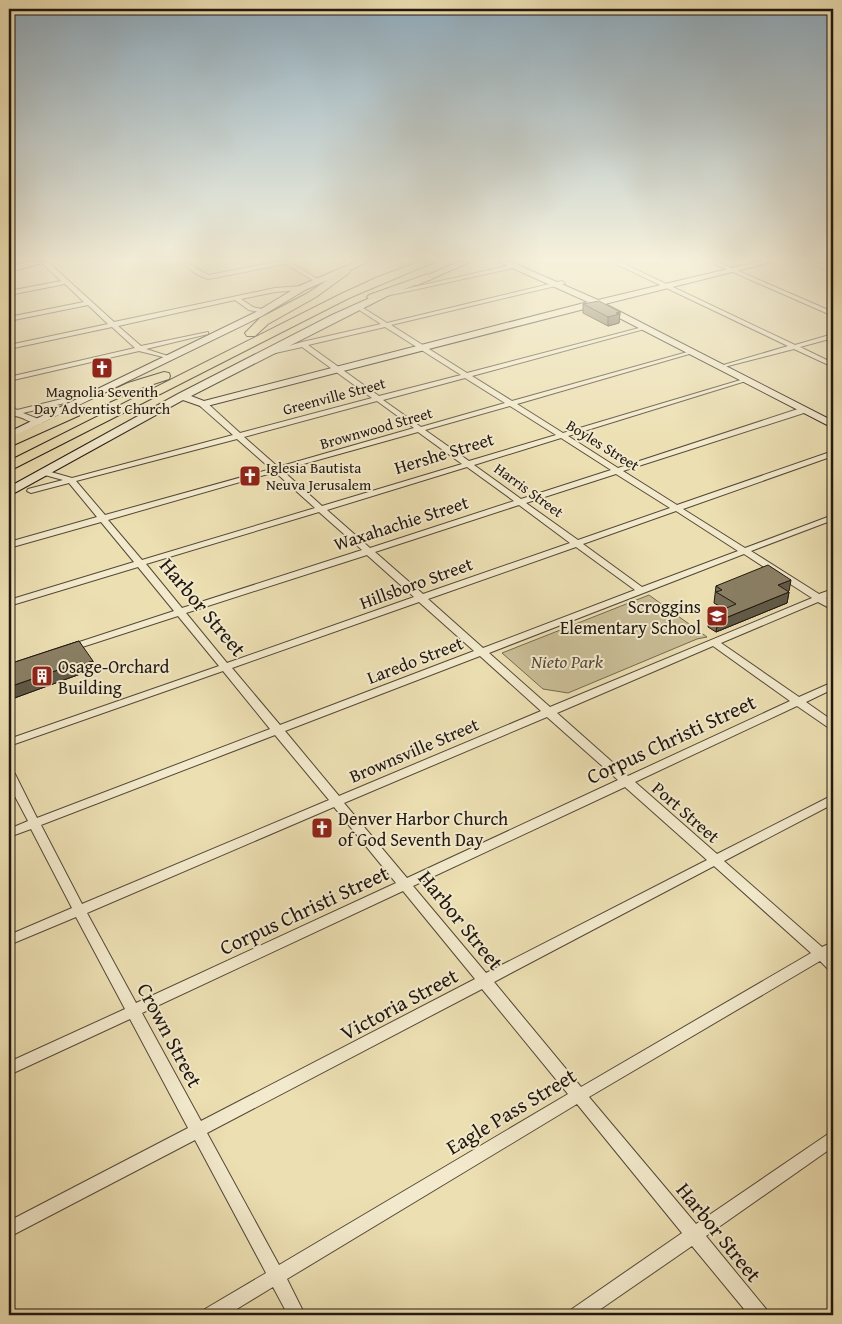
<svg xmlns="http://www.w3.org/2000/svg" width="842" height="1324" font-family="'Gentium Book Plus',serif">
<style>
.green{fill:#c9bd96;stroke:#746a53}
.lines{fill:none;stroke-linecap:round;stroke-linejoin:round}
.street-casing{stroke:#534938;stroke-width:2}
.secondary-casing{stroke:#201710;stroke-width:2}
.highway-casing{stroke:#201710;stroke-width:2}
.street{fill:#f3eacd;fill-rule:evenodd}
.secondary{fill:#f3eacd;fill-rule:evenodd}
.highway{fill:#ecdfb2;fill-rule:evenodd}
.wall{fill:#776d56;stroke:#201710}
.shaded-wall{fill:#615946;stroke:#201710}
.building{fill:#8a7f64;stroke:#201710}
.labels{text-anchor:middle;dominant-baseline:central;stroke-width:4;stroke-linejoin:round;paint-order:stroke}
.far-poi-label{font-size:15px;fill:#201710;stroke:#f3eacd}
.far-street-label{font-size:15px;fill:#201710;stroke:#f3eacd}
.street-label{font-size:18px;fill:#201710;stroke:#f3eacd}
.poi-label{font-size:18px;fill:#201710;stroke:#f3eacd;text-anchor:start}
.park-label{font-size:18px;font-style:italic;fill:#534938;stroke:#f3eacd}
.near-street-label{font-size:21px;fill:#201710;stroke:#f3eacd}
</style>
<rect width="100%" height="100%" fill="#ecdfb2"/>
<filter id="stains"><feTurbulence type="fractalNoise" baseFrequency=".004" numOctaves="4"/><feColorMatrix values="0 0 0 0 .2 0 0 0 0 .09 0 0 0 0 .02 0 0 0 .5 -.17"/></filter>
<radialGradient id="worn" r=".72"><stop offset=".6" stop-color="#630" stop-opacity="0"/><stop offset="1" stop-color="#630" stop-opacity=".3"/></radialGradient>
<path class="green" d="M649,595L707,637L697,639L568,693L543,689L502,653Z"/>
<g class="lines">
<g class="street-casing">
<path id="street" d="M41,262H48L114,322L275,288L302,286L305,288L302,290L275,292L241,299L253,307L266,310V312L264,313L249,310L235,300L118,326L141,346L208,332V334L146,349L171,357V359L139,351L9,381V377L135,348L112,327L9,349V345L108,324L88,305L9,321V317L84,302L65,284L9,295V291L61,281Z
M181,262C191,262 199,271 209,275L275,262H290L321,281L316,282L285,264L208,279L196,274Z
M612,262H620L795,345L833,334V338L800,347L833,363V367L794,349L720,368V366L788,346Z
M710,262H718L833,312V316Z
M808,262H816L833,269V273Z
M511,265L514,267L513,268L386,296L383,294Z
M562,281L565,283L564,284L391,325L467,373L643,327L648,328L472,376L512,401L691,351L696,352L517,404L563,433L744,379L749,380L568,436L618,468L801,408H807V412L623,471L677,505L833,451V456L683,509L745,548L833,515V520L751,551L819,594L833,589V595L826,598L833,603V610L818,602L721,643L799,697L833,682V689L806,702L833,721V729L829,728L797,706L635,782L717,854L833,795V804L724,861L822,947L833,942V953L830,955L833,957V970L828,969L820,961L589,1097L696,1224L828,1134L833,1132V1147L706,1236L766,1309L768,1315H749L692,1246L592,1315H570L572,1309L682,1233L577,1104L287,1279L305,1315H288L273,1287L227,1315H203L205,1309L266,1273L195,1140L9,1237V1221L188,1128L130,1019L9,1075V1062L125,1009L76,917L9,945V935L72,908L31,829L9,837V829L28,821L9,785V770L13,771L15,774L37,818L270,729L223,671L9,746V739L219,666L178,616L73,650H67L65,648L67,646L174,611L138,567L9,606V600L134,562L101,522L9,548V542L97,517L69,483L31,493L27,491L28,489L63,480L41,474V470H44L72,478L233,435L200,406V402H206L240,433L372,398L302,347L271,354L268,352L302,342L381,324L356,308V306H360L387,323ZM385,327L461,375L379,396L308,345ZM465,378L505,403L421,427L383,400ZM377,401L414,428L278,467L244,437ZM510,406L556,435L469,461L425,430ZM418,432L462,464L322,506L282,470ZM561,438L611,470L521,499L474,465ZM237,439L271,469L105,515L76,481ZM467,467L514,501L370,548L327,510ZM275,472L315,508L142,560L108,520ZM616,474L670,508L578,540L526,503ZM519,505L570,543L423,594L375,552ZM676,511L738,551L642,587L583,544ZM319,512L362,550L182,608L146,564ZM576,547L635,590L483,648L428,599ZM744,554L812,598L550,707L489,653ZM367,555L414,597L227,663L186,613ZM419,602L474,651L280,725L232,668ZM713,646L790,701L628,776L557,713ZM480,656L541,711L339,796L285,731ZM547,717L618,780L407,878L344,803ZM275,735L329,800L82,904L41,825ZM625,787L707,860L486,973L413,886ZM334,807L396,883L136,1003L87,913ZM714,866L811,953L581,1087L494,982ZM403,891L475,979L201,1121L142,1013ZM482,989L568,1094L279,1265L207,1133Z
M66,398L70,400L69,402L23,413L41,420V424C29,424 21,414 9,416V412L10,411L9,404L17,410Z"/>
</g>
<g class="secondary-casing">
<path id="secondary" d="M30,262H47L9,272V266Z
M356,262H368L305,290L262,316L9,439V432L256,312L299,286Z
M458,262H470L417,285H411L410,283Z
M499,262H511L598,300L757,262H772L605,304L833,421V428L596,306L203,407L183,400L9,496V487L178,394L332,315L390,289H396L397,291L191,396L204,401L588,302Z"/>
</g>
<g class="highway-casing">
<path id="highway" d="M419,262H434L349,298L9,471V461L341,294L378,277Z
M345,268L349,269L350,271L349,273L316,297L268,324L255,336H247L245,333L260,318L308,293Z
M428,274L432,275L433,277L432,279L377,299H369L367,297L369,295Z
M164,372L169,373L170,376L169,379L138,389L9,447V438L128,383Z"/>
</g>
<use href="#street" class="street"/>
<use href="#secondary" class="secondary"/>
<use href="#highway" class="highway"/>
</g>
<path class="wall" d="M824,262H833V266Z
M583,304L620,312L619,323L608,326L583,313Z
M716,586L789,591H788L789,592L787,603L716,632L708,627L710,615L724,609L714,603Z
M79,641L95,672L85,676L83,673L9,700V664Z"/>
<path class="shaded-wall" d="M620,312L619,323L608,326V317L616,313Z
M791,580L789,591L776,596L778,585Z
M789,592L787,603L716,632L718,621Z
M93,661L95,672L85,676L83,664Z
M81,662L83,673L9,700V687Z"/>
<path class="building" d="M599,301L620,312L616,313L620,314L608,317L583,304Z
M768,565L791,580L778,585L789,592L718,621L710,615L736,604L716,592L722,590L716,586Z
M79,641L93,661L83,664L81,662L9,687V664Z"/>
<linearGradient id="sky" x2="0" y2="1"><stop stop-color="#8eaabc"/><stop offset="0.58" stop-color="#f6f1dc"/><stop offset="1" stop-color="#f6f1dc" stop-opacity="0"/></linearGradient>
<rect width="842" height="448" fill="url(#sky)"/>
<defs>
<g id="church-square" transform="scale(1.125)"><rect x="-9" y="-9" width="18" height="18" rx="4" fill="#8f2418" stroke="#f3eacd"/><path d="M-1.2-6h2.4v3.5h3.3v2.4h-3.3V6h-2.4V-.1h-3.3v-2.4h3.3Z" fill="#fff"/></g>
<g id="school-square" transform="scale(1.125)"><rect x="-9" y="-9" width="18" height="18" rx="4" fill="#8f2418" stroke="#f3eacd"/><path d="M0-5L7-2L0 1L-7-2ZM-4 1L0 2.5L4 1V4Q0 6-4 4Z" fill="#fff"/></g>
<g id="building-square" transform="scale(1.125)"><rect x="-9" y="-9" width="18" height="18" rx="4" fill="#8f2418" stroke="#f3eacd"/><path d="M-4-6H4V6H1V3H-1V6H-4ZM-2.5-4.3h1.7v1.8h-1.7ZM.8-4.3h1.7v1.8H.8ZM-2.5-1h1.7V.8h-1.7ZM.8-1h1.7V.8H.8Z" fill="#fff"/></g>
</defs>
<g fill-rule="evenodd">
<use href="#church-square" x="102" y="368"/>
<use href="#church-square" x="250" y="476"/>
<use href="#school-square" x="717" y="616"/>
<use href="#building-square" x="42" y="676"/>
<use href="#church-square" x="322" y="828"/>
</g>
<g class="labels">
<g class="far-poi-label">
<text x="102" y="391">Magnolia Seventh<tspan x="102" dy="17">Day Adventist Church</tspan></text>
<text x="266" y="467" text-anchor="start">Iglesia Bautista<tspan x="266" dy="17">Neuva Jerusalem</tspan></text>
</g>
<g class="far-street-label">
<text transform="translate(334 396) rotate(-15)">Greenville Street</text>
<text transform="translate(376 428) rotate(-16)">Brownwood Street</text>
<text transform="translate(603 445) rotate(32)">Boyles Street</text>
<text transform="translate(529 490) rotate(36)">Harris Street</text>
</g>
<g class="street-label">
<text transform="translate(444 453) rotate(-17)">Hershe Street</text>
<text transform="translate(401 523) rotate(-18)">Waxahachie Street</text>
<text transform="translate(416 583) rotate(-20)">Hillsboro Street</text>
<text transform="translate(415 660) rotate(-21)">Laredo Street</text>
<text transform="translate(414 750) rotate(-23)">Brownsville Street</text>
<text transform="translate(686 812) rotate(41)">Port Street</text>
</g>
<g class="poi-label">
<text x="701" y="606" text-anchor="end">Scroggins<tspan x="701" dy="21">Elementary School</tspan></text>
<text x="58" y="666">Osage-Orchard<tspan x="58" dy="21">Building</tspan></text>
<text x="338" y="818">Denver Harbor Church<tspan x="338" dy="21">of God Seventh Day</tspan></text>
</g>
<g class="park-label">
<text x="567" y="661">Nieto Park</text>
</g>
<g class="near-street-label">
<text transform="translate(203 607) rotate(50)">Harbor Street</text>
<text transform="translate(671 739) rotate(-25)">Corpus Christi Street</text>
<text transform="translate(304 910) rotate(-25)">Corpus Christi Street</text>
<text transform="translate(461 920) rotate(51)">Harbor Street</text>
<text transform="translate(399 1004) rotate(-28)">Victoria Street</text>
<text transform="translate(170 1035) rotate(62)">Crown Street</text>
<text transform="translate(511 1111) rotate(-31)">Eagle Pass Street</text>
<text transform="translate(719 1232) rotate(51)">Harbor Street</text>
</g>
</g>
<rect width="842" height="1324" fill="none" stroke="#ecdfb2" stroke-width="30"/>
<rect x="10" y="10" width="822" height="1304" fill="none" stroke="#201710" stroke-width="2.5"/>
<rect x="15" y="15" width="812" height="1294" fill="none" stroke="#201710"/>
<rect width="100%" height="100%" filter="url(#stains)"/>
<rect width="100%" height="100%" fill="url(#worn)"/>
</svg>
